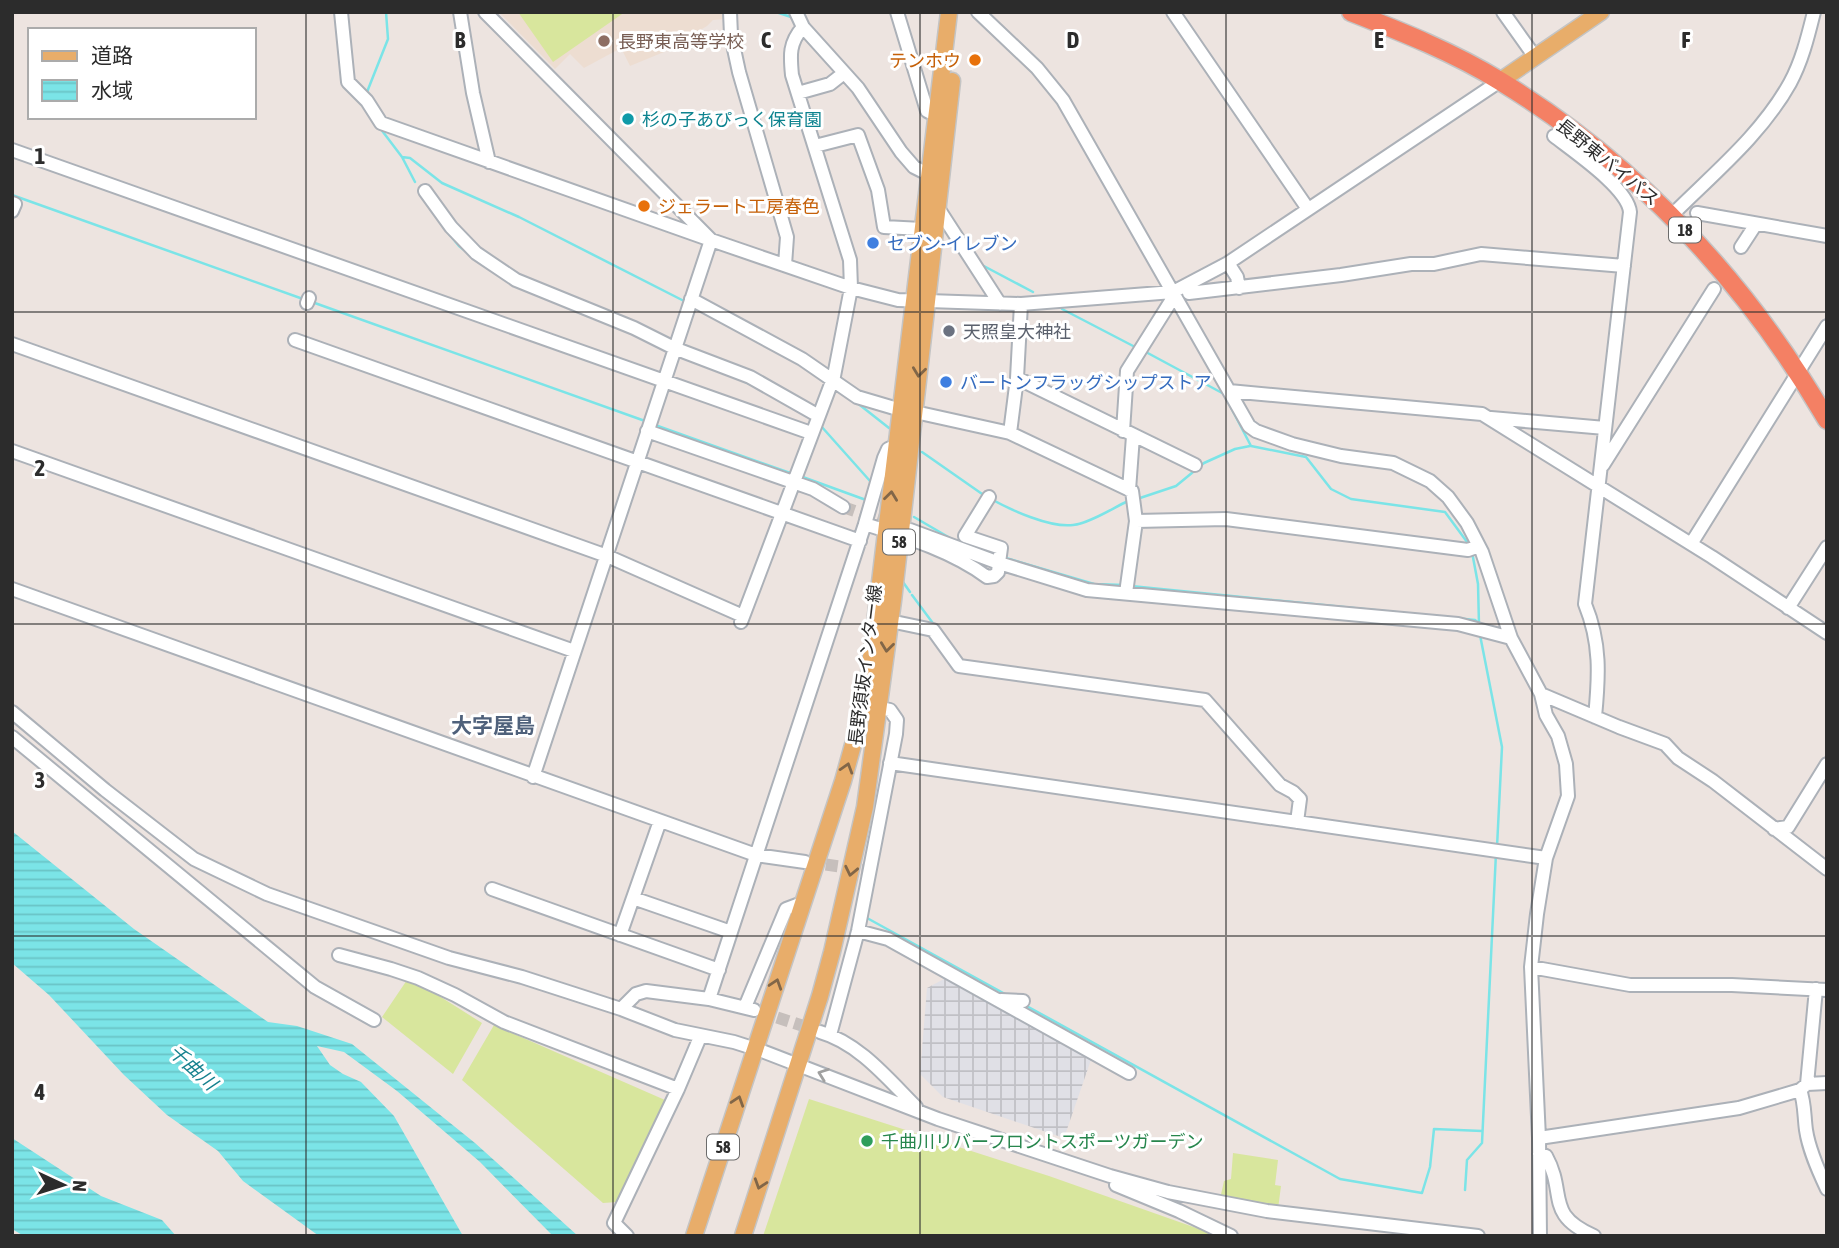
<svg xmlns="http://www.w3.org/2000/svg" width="1839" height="1248" font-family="'Asap Condensed','Noto Sans JP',sans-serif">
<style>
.industrial{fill:url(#industrial-grid)}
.education{fill:#edddd1}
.pitch{fill:#d8e69d}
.water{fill:url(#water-rules)}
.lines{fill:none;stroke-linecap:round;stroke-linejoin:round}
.stream{stroke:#7be4e7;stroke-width:2.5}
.minor-tunnel{stroke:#c6bfbc;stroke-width:12;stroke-dasharray:12 6;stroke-linecap:butt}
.minor-casing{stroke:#acb1b8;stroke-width:16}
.major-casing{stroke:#c4c4c4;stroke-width:19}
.highway-casing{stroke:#c4c4c4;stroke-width:21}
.minor{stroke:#fff;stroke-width:12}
.major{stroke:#e8ad6a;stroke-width:16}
.highway{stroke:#f48064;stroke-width:18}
.oneway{stroke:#816648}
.oneway2{stroke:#a0a0a0}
.grid{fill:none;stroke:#2c2c2c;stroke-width:2;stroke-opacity:0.55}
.education-dot{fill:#8d6e63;stroke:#fff;stroke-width:2.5}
.food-dot{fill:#e8710a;stroke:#fff;stroke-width:2.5}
.culture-dot{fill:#0f9aa8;stroke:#fff;stroke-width:2.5}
.shop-dot{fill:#3f7fe0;stroke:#fff;stroke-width:2.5}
.worship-dot{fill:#6b7280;stroke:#fff;stroke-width:2.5}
.leisure-dot{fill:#2e9e5b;stroke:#fff;stroke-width:2.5}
.labels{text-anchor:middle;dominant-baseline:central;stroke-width:6;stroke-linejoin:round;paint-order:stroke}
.shield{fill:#fff;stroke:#6b6b6b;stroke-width:2}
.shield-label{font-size:16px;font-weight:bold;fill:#2c2c2c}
.education-label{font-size:18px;fill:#785e54;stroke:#fff;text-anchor:start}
.food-label{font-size:18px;fill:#c56008;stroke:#fff;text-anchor:end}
.culture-label{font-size:18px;fill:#0d838f;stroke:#fff;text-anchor:start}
.street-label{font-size:18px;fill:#2c2c2c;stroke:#fff}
.shop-label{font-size:18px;fill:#366cbe;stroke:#fff;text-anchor:start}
.worship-label{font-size:18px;fill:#5b616d;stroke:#fff;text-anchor:start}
.leisure-label{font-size:18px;fill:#27864d;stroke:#fff;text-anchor:start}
.water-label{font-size:19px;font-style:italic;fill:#17828f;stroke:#fff}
.quarter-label{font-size:21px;font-weight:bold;fill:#4f617b;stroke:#fff}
.grid-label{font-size:23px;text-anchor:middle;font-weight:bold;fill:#2c2c2c;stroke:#fff;stroke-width:6;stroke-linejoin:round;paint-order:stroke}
</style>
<defs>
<pattern id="industrial-grid" width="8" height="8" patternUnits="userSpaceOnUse" patternTransform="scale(1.75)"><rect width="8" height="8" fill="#e0e0e6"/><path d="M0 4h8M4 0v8" fill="none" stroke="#c0c0c5"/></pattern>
<pattern id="water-rules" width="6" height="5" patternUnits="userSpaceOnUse" patternTransform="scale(1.75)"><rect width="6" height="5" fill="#7be4e7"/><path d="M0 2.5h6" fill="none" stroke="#6ac4c6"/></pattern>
</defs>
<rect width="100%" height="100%" fill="#ede4e0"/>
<path class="industrial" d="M944,979L1093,1054L1064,1138L943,1097L920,1074L927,988Z"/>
<path class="education" d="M499,12H727V19L713,20L707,26L664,52L630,66L621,48L584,68L570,54L555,69Z"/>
<path class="pitch" d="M518,12H625L553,62Z
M409,977L482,1023L453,1074L382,1017Z
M494,1025L665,1100L617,1202L603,1203L462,1080Z
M809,1099L1049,1176L1219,1236H763Z
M1233,1153L1278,1160L1275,1185L1281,1186L1278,1209L1220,1199L1224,1181L1231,1179Z"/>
<path class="water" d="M12,831L134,929L268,1022L297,1026L352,1044L475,1143L578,1236H553L480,1162L397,1091L344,1052L317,1046L330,1065L343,1074L361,1082L394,1116L463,1236H319L243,1181L218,1151L167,1115L124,1075L49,995L12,963Z
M12,1138L101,1196L162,1220L176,1236H24L12,1229Z"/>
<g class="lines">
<path class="stream" d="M776,12L791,17
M367,92L388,39L386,12
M380,128L402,157L415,182
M402,157L410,158L442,183L519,217L684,301
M12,195L303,299
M446,230L459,246L468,253
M980,264L1033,292
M312,302L645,421
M1062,309L1137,348
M1144,351L1224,394L1251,446L1306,457L1331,489L1351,499L1445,512L1470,546
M739,379L752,385
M856,402L889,428
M655,425L793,474
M821,426L870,481
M922,452L985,496
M800,476L866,500
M991,499C1011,510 1050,528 1073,525C1088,524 1113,508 1128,501
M1137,499L1176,486L1204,463L1235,449L1250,446
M914,517L950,538
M1472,552L1478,584L1479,625
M1006,558L1094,584L1124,585
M903,582L910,592
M1131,586L1475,620L1478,623
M912,595L935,626
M1480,635L1502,747L1497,847
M867,918L1005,994
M1023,1004L1340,1179L1422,1193L1430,1167L1434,1129L1482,1131
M1465,1190L1467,1160L1482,1143L1496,853"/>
<path class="minor-tunnel" d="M843,507L893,524
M808,862L864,870
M760,1012L816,1030"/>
<g class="minor-casing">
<path id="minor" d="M341,12L348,82L367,101L381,123L711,240L533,777
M460,12L473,93L489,162
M485,12L711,240L851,288L898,300L1021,304L1173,292L1228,263L1500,81
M730,12L731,35L739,72L787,237L785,265
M796,12L803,27L858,88L901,152L914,167L930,175
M897,12L927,111L937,116
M978,12L1037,68L1063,100L1249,426L1256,431L1292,444L1341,456L1393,463L1430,481L1448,497L1467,523L1482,552L1511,638L1541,694L1546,715L1558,736L1566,764L1568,796L1546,858L1537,914L1531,967L1539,1138L1540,1236
M1173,12L1308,209
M1503,12L1535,57
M798,93L830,84L844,73
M1554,136C1573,151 1628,188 1630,212L1585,604C1601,643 1599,676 1595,717
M815,146L858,135L878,190L884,227L922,229
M12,150L811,433
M425,191L451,227L476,253L516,280L634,328L674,348L750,377L817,415
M12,203L15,204L12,211
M938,208L1000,304
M1697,213L1827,236
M1672,215C1714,173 1761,135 1790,83C1802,61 1808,36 1814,12
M1741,247L1756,224
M1228,263L1237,277L1239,288
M1189,293L1341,275L1411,264H1434L1481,254L1624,266
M691,299L802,359L857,397L901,410
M307,303L309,298
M295,340L860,541
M12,344L607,556L743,616
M1017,378L1195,465
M1229,391L1482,414L1712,557L1827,633
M915,412L1010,433L1132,491L1136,521L1126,593
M1491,418L1605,428
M647,431L813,489L843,507
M1123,431L1127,371L1171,301
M1010,433L1017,378L1021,304
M12,451L574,651
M1603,465L1714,289
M1129,490L1133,436
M1136,521L1226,519L1468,550L1479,546
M865,524L884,458L888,449L897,445
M910,530L999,563L1001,548L965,536L989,497
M1691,544L1827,326
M12,589L756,855L805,862
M1788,608L1827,547
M890,621L933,630L959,666L1205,700L1280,785L1293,792L1300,799L1297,822
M741,622L834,376L851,288L850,260L792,75C790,55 789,43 803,27
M1541,694L1619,727L1665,744L1678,758L1713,781L1827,869
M12,712L105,790L194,859L267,894L449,958L522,977L621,1009L675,1030L734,1042L762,1051L938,1119L1110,1176L1168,1192L1267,1211L1478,1236
M12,737L315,987L374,1020
M890,763L1546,858
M1774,829L1788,827L1827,764
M492,889L719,970
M633,898L731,932
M858,931L888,939L1129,1073
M620,935L660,821
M339,955L391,969L418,978L455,995L504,1022L678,1089
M1531,967L1630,985H1732L1827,990
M709,999L865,524C906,537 952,551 987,577L994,576L998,572L999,563L1087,590L1458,624L1511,638
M1001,1000L1023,1001
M745,1007L786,909L802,903
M621,1009L636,994L646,991L709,999L754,1010
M820,1032C859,1043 888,1079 916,1107
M830,1035L858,931L896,734L897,720L890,710L880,708
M1807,1084L1816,989
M1800,1090C1805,1103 1804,1116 1806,1130C1809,1150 1818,1170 1827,1189
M1539,1138L1739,1108L1800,1090L1807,1084L1827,1083
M1539,1154L1546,1156C1567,1194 1544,1214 1594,1236
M1116,1185L1179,1211L1231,1236
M627,1236L614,1223L678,1089L700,1037"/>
</g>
<g class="major-casing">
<path id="major" d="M1500,81L1601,12
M694,1236L843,781L866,698L949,12
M743,1236L820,996L832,952L865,807L893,601L952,81"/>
</g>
<g class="highway-casing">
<path id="highway" d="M1351,12C1402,32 1453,52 1500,81C1639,166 1745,280 1827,420"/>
</g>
<use href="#minor" class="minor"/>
<use href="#major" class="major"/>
<use href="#highway" class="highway"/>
</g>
<defs><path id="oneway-chevron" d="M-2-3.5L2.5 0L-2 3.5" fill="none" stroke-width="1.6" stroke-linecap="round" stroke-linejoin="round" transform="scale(1.75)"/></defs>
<g class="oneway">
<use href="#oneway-chevron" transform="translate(919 372) rotate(97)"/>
<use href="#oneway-chevron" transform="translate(891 496) rotate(-83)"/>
<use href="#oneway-chevron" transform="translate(887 647) rotate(97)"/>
<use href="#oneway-chevron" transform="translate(847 768) rotate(-73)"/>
<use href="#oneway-chevron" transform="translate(851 871) rotate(102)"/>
<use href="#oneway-chevron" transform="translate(776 984) rotate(-72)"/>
<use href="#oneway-chevron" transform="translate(738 1101) rotate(-72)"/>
<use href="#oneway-chevron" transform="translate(760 1184) rotate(108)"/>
</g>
<use class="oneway2" href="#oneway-chevron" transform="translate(823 1074) rotate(-160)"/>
<path class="grid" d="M306,12V1236M613,12V1236M920,12V1236M1226,12V1236M1532,12V1236M12,312H1827M12,624H1827M12,936H1827"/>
<circle class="education-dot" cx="604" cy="41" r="7"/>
<g class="food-dot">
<circle cx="975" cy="60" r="7"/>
<circle cx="644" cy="206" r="7"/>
</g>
<circle class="culture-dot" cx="628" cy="119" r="7"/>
<g class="shop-dot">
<circle cx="873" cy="243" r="7"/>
<circle cx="946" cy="382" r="7"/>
</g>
<circle class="worship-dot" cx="949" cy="331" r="7"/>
<circle class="leisure-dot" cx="867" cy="1141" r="7"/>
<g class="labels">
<g class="shield">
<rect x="1669" y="217.5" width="32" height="25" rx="5"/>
<rect x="883" y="529.5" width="32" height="25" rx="5"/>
<rect x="707" y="1134.5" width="32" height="25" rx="5"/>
</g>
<g class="shield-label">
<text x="1685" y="230">18</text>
<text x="899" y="542">58</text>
<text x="723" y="1147">58</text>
</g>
<g class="education-label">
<text x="618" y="41">長野東高等学校</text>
</g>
<g class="food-label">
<text x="961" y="60">テンホウ</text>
<text x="658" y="206" text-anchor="start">ジェラート工房春色</text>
</g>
<g class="culture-label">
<text x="642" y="119">杉の子あぴっく保育園</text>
</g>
<g class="street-label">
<text transform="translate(1608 162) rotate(39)">長野東バイパス</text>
<text transform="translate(865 665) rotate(-83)">長野須坂インター線</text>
</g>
<g class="shop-label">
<text x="887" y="243">セブン-イレブン</text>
<text x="960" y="382">バートンフラッグシップストア</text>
</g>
<g class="worship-label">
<text x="963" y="331">天照皇大神社</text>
</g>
<g class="leisure-label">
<text x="881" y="1141">千曲川リバーフロントスポーツガーデン</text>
</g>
<g class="water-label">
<text transform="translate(193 1067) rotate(42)">千曲川</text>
</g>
<g class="quarter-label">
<text x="493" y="725">大字屋島</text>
</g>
</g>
<g class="grid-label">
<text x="460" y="48">B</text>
<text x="766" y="48">C</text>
<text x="1073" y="48">D</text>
<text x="1379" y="48">E</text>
<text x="1686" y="48">F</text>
<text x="40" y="164">1</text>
<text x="40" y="476">2</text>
<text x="40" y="788">3</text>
<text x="40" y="1100">4</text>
</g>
<rect width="1839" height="1248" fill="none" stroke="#2c2c2c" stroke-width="28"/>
<rect x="28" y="28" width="228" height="91" fill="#ffffff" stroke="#ababab" stroke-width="2"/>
<rect x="42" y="51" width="35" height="10" fill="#e8ad6a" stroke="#ababab" stroke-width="2"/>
<text x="91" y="63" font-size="21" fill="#2c2c2c">道路</text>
<rect x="42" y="80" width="35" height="21" fill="url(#water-rules)" stroke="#ababab" stroke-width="2"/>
<text x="91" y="98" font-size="21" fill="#2c2c2c">水域</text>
<g transform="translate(63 1185) rotate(94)" stroke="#ffffff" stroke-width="5" paint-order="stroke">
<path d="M0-5L12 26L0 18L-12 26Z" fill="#2c2c2c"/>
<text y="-10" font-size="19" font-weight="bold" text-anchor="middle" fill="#2c2c2c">N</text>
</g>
</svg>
